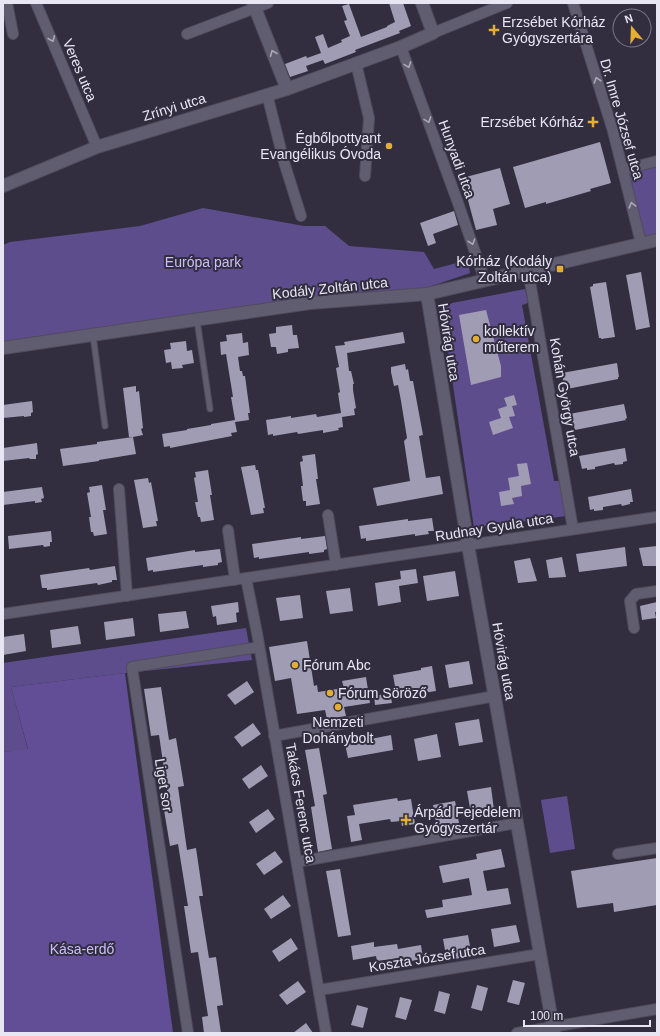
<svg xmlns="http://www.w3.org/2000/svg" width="660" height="1036" font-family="Arial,sans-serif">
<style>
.green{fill:#5e4d8d}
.forest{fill:#614e96}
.building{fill:#a09cb3}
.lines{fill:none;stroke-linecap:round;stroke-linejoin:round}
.service-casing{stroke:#504c5c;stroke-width:7}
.minor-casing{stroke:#504c5c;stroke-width:12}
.tertiary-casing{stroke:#504c5c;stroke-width:14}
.service{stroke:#615d71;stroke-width:5}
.minor{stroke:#615d71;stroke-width:10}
.tertiary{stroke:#615d71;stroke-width:12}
.oneway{stroke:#aba8b8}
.poi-dot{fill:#e2ae34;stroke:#322e40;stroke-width:1.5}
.labels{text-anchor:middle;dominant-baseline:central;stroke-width:4;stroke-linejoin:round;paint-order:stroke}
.poi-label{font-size:14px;fill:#e8e6f2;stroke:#322e40;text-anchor:start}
.street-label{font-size:14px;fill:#e8e6f2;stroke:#322e40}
.park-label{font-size:14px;fill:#cbbefc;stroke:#322e40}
</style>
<rect width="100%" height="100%" fill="#322e40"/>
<path class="green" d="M657,163V236L641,240L623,172Z
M203,208L304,226H325L349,246L424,252L434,269L468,260L470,273L426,288L310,298L3,344V245L10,242L140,226Z
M525,289L528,303L522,305L554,481H560L566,516L474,528L442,310L452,303Z
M246,628L252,660L125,673L11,687L28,750L3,752V663Z
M567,796L575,849L550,853L541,800Z"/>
<path class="forest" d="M125,673L173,1033H3V752L28,749L11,687Z"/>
<path class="building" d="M389,3H403L411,26L399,31L400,33L355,50L356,52L325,64L323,60L306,66L308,71L290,77L285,64L306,56L307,58L321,53L315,37L323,34L328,48L342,42L341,40L350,36L344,21L347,20L342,6L349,4L361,37L387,27V26L395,22Z
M600,142L611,183L590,189L591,191L546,204V202L525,208L513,167Z
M500,168L510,204L493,209L497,225L476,230L462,178Z
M454,211L458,225L433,234L436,243L428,246L420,223Z
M641,272L650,327L636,330L626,275Z
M606,282L615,337L601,339V338H599L590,287L593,286V284Z
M486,310L501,366V377L471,385L459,315Z
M292,325L293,335H297L299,348L288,349V352L277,354L276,347H271L269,334L276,333V327Z
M403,332L405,343L347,353L349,371H351L354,384H353V390L356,408L354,409L355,415L342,417L343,427L338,428L339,430L323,433V430L298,434L297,432L273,436V434L268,435L266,420L291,416V418L316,414L317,417L341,413L338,393L340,392L336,368L339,367L335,346L345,345L344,342Z
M242,333L243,343L248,342L249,355L238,357L240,371H242L243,376H245L250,413H248L249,420L235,422L237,432L231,433L232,436L170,448V446L164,447L162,434L187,430V429L211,425V424L235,420L231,397H233L226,354L221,355L220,342L227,341L226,335Z
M186,341L187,351L192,350L194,363L182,365L183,368L172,369L171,362L166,363L164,350L171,349L170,343Z
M617,363L619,377H618V379L567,389L566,385L564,386L562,373Z
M405,364L406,370L408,369L410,381H413L423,435L419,436L426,478L440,476L443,494L377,506L373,488L410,481L404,441L407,438L401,401L398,385L394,386L391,372V367Z
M136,386V392L139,391L143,428L141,429L143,435L133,437L136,454L99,460V461L63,466L60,449L97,444V442L133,437H129L123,388Z
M514,395L517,405L512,406L515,416L509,417L513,428L493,435L489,422L501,418L498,409L507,406L504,398Z
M32,401L33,412L31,413V416L24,417V416L3,418V405Z
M624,404L627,418L625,419L626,420L575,430L574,427H572L569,414Z
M37,443L38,454L36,455V459H30L29,458L3,461V448Z
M625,448L627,461L623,462V464L615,465L614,463L595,467V469L587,470V468L582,469L579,456Z
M315,454L318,479H316L320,504L306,506V501H303L301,486H303L300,462L303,461L302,456Z
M527,463L531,484L521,486L522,496L512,498L514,504L501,506L499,492L510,490L508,478L519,476L517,464Z
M255,465L256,470H258L265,508H263L264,513L251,515L241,467Z
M208,470L212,495H210L214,520L201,522L200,517H198L195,502H198L194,478L196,477L195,472Z
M148,478L149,483L151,482L158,521H156L157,526L143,528L134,480Z
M102,485L106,510H103L107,534L94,536L93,532H91L89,517H91L87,493L90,492L89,487Z
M42,487L44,498L41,499L42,502L35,503V501L3,505V492Z
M631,489L633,502H630V504L622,506L621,504L603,507V510L594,511V509L590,510L588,497Z
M432,518L434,531H428L429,534L415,536V534L366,541V538L361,539L359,526L408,519V521Z
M51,531L52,542H50V546L44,547L43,545L9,549L8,536Z
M325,536L327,549L324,550V552L309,554V552L259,559V557L254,558L252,544L301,537V539Z
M657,546V566H643L639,548Z
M625,547L627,566L579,572L576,554Z
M220,549L222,562L218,563V565L203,567V565L153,572V570L148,571L146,558L195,550V552Z
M562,557L566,577L549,578L546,560Z
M530,558L537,581L518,583L514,561Z
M115,566L117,580H112V582L98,585L97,583L47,590V588H42L40,575L89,568L90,570Z
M416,569L418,583L399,586L401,602L378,606L375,583L401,579L400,571Z
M455,571L459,596L427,601L423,576Z
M350,588L353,611L330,614L326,591Z
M300,595L303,618L280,621L276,598Z
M238,602L239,612L236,613L237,622L217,625L216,616L213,617L211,606Z
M657,602V612H655L656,618L642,620L640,606Z
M186,611L189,628L160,632L158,614Z
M133,618L135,636L106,640L104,622Z
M78,626L81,644L52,648L50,630Z
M24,634L26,651L3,655V637Z
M307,641L314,686L317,685L318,692L344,688L342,681L366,677L370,703L344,707L346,716L327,719L325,710L297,714L291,678L275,681L269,647Z
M469,661L473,684L449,688L445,665Z
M432,666L436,691L397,697L393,675L421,670V668Z
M247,681L254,692L235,705L227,695Z
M161,687L169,740L176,738L184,786L178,787L187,850L196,848L203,896H199L209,958L216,957L223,1005L217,1006L221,1033H204L202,1017L208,1016L198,952L191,953L184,906H188L178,844L170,846L162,798L168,797L159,735L151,736L144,689Z
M390,693L392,703L375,705L374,696Z
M479,719L483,742L459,746L455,723Z
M253,723L261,734L242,747L234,737Z
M437,734L441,757L418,761L414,739Z
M391,735L393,750L348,758L345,744Z
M319,748L327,794L323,795L332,849L318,852L311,807L315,806L305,750Z
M261,765L268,776L249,789L242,779Z
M491,787L494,810L471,814L467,791Z
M397,798L398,801L411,799L415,824L402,826L401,821L391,822L390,819L359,824L362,840L351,842L347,816L355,815L353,805Z
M455,801L459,823L437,828L433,805Z
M268,809L275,819L256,833L249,822Z
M501,849L505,867L483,871L487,891L508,888L511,904L427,918L425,910L443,907L442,900L472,895L469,878L443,883L439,866L477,859L476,854Z
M275,851L283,862L264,875L256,864Z
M657,858V905L614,912L613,903L577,908L571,871Z
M340,869L351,935L338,937L326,871Z
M283,895L291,906L271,919L264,909Z
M516,925L520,942L494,947L491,929Z
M468,935L470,946H468L470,956L450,960L448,949L445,950L443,939Z
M291,938L298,949L279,962L272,951Z
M374,942V947L397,944L398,949L421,945L423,959L400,963V958L377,961L376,956L353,960L351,946Z
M513,980L525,983L519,1005L507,1002Z
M298,981L306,992L287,1005L279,995Z
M477,985L488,988L482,1011L471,1008Z
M439,991L450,994L445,1014L434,1011Z
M400,997L412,1000L406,1020L395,1017Z
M357,1005L368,1008L363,1028L351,1025Z
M306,1023L313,1033H293Z"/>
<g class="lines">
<g class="service-casing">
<path id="service" d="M197,320L210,409
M93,335L105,426"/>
</g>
<g class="minor-casing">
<path id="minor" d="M7,3L13,34
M36,3L97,147
M573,3L613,131L641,243
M433,33L507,3
M187,34L268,3
M401,47L458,203L485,281
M356,63L369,118L365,176
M267,94L284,162L301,216
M623,170L657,161
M528,270L573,529
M119,489L127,596
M328,515L336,565
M228,530L235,580
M246,578L257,633L326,1033
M3,614L657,517
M634,628L630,601L636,594L657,591
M274,736L495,696
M618,854L657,848
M297,862L517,823
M319,990L540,954
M188,1033L132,667L259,647
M517,1033L657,1009"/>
</g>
<g class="tertiary-casing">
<path id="tertiary" d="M253,3L287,89
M3,186L97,147L287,89L401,47L433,33L422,3
M427,294L468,545L554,1033
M3,348L310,303L427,294L657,240"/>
</g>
<use href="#service" class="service"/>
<use href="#minor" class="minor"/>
<use href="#tertiary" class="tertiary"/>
</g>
<defs><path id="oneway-chevron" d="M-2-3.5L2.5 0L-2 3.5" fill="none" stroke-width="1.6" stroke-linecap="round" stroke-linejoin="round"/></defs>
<g class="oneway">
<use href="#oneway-chevron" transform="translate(52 39) rotate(67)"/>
<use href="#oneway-chevron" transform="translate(273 53) rotate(-112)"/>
<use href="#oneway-chevron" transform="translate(408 65) rotate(70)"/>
<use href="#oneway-chevron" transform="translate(597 80) rotate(-107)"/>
<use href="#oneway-chevron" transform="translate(428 120) rotate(70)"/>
<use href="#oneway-chevron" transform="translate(632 205) rotate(-105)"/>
<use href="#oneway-chevron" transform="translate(472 242) rotate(71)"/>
</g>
<g class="poi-dot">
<path d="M492 24h4v4h4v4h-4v4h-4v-4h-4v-4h4z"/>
<path d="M591 116h4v4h4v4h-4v4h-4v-4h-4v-4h4z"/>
<circle cx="389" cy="146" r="4"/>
<rect x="556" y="265" width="8" height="8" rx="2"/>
<circle cx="476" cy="339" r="4"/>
<circle cx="295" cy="665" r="4"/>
<circle cx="330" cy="693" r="4"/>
<circle cx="338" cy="707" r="4"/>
<path d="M404 814h4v4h4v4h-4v4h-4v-4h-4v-4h4z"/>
</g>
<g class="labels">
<g class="poi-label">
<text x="502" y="22">Erzsébet Kórház<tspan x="502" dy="16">Gyógyszertára</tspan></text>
<text x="584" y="122" text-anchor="end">Erzsébet Kórház</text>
<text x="381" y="138" text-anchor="end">Égbőlpottyant<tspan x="381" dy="16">Evangélikus Óvoda</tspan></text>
<text x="552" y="261" text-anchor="end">Kórház (Kodály<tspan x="552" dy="16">Zoltán utca)</tspan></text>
<text x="484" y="331">kollektív<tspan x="484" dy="16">műterem</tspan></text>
<text x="303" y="665">Fórum Abc</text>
<text x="338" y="693">Fórum Söröző</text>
<text x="338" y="722" text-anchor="middle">Nemzeti<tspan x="338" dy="16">Dohánybolt</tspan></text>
<text x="414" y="812">Árpád Fejedelem<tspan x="414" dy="16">Gyógyszertár</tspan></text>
</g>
<g class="street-label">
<text transform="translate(80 70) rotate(67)">Veres utca</text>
<text transform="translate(174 107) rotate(-17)">Zrínyi utca</text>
<text transform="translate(622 119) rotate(74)">Dr. Imre József utca</text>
<text transform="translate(457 159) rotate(70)">Hunyadi utca</text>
<text transform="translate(330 288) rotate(-6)">Kodály Zoltán utca</text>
<text transform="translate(449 342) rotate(81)">Hóvirág utca</text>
<text transform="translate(565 397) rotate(80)">Kohán György utca</text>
<text transform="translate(494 527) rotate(-9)">Rudnay Gyula utca</text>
<text transform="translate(504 661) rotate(80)">Hóvirág utca</text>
<text transform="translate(164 785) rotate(81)">Liget sor</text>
<text transform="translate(301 803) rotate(80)">Takács Ferenc utca</text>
<text transform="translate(427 958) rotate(-9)">Koszta József utca</text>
</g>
<g class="park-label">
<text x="203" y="262">Európa park</text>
<text x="82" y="949">Kása-erdő</text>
</g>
</g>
<rect width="660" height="1036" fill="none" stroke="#e8e6f2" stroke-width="8"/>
<g transform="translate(632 28) rotate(341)"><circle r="19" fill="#322e40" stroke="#7b7887"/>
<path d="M0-3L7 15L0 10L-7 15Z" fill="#e2ae34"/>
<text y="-6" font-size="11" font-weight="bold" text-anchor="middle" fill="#e8e6f2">N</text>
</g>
<path d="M524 1020v6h126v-6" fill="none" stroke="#e8e6f2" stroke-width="2"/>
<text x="530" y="1020" font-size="12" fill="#e8e6f2" stroke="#322e40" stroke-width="3" paint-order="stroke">100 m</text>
</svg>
